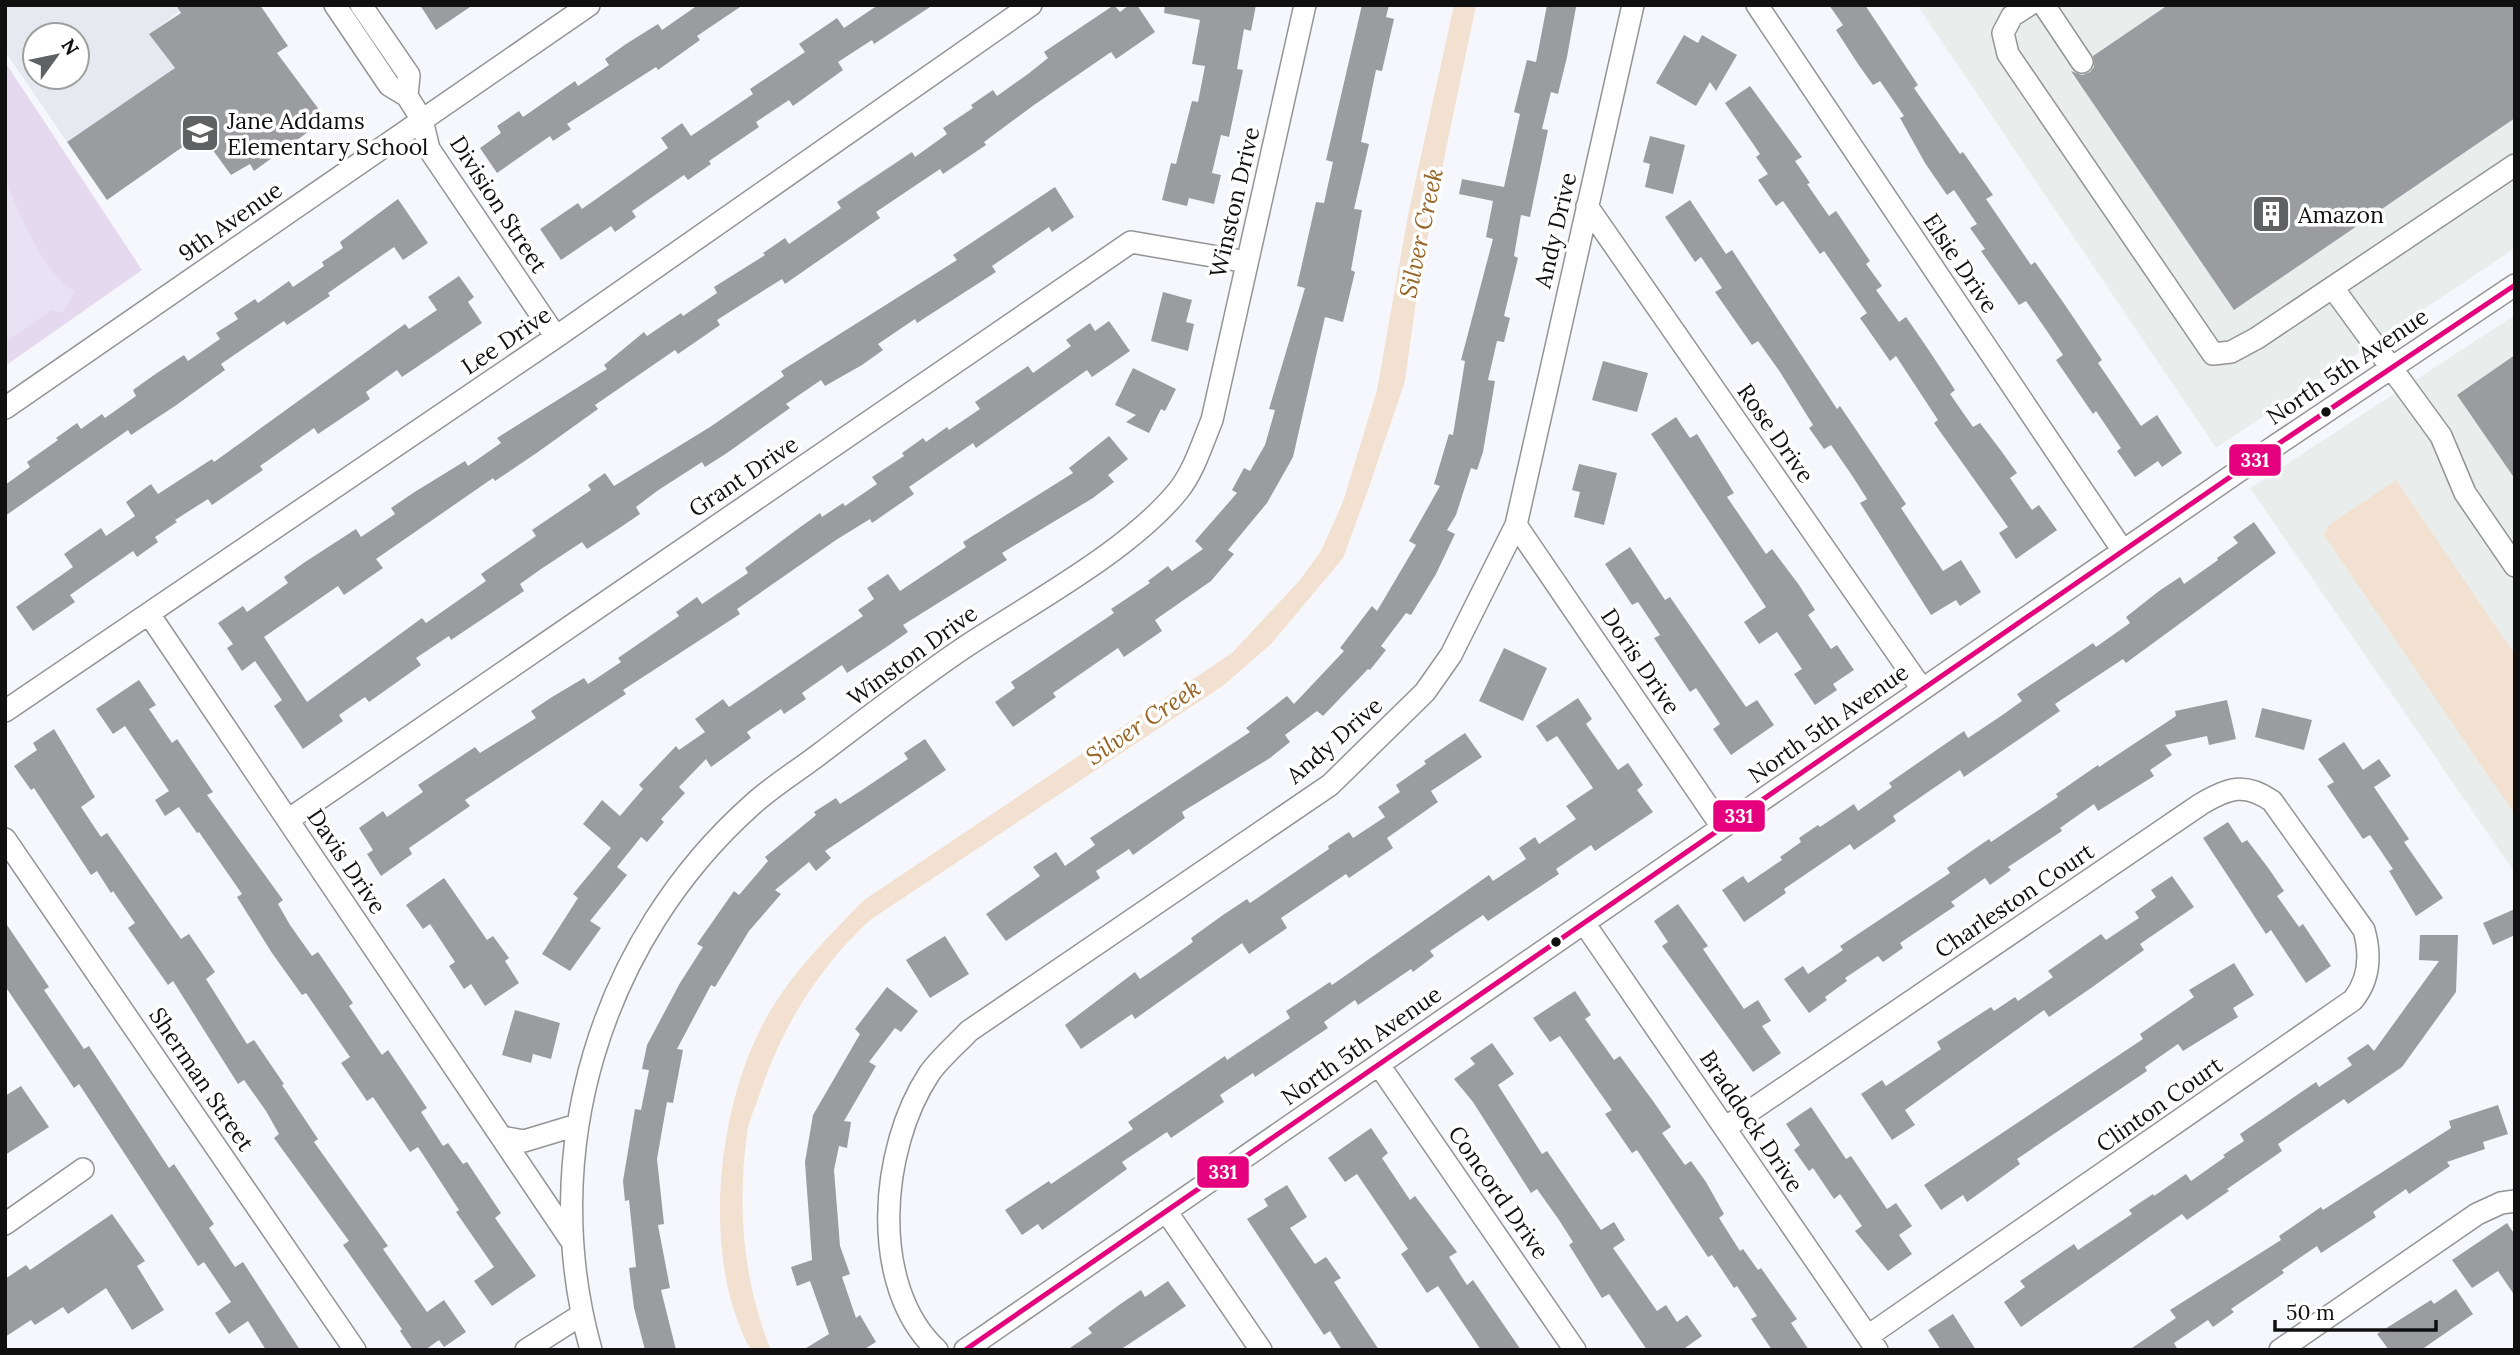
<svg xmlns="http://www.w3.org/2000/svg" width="2520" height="1355" font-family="Lora,serif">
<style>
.industrial{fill:#e9edec}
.green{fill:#e5d9f0}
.pitch{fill:#e9e2f4}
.plaza{fill:#e7e9f0;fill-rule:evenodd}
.water{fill:#f2e1d1}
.building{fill:#9b9ca0}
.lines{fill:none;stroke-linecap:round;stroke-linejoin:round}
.minor-casing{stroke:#949496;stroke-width:24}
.minor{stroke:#fefeff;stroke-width:21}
.bus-1-casing{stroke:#fff;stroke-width:10}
.bus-1{stroke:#e5007d;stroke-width:5}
.bus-dot{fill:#101010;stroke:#fff;stroke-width:2.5}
.labels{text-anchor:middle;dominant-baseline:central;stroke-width:7;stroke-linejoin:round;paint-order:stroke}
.poi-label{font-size:23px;fill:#101010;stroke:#fff;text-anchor:start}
.street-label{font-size:23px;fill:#101010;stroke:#fff}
.water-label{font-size:24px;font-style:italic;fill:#966525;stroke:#fff}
.line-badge{stroke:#fff;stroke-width:2.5}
.badge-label{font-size:19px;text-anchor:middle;font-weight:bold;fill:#fff}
</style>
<rect width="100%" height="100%" fill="#f6f7fc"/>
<path class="industrial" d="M1917,5H2515V248L2216,448Z
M2515,315V873L2250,488Z"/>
<path class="green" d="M5,62L142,270L5,366Z"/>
<path class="pitch" d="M5,181C19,211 45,277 74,291L63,313L52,310L5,342Z"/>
<path class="plaza" d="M5,5H176L180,11L149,34L175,68L67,142L5,51ZM35,35H77V77H35Z"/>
<path class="water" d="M1454,5H1476L1419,279L1405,381L1368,490L1343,558L1272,643L1224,685L870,920C817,969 780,1030 758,1099C754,1110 748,1123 747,1134C737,1206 743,1283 771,1350H751C697,1255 718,1085 779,997C803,961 834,931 864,900L1232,653L1300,580L1321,551L1343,502L1377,390L1408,215Z
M2396,480L2515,655V815L2324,535L2329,525Z"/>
<path class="building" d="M176,5H260L288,46L277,53L326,119L254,171L250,164L231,175L201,134L107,200L67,142L175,68L149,34L181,13Z
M420,5H473L436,30Z
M698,5H743L697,36L700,40L658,70L656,67L567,124L571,129L553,141L550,136L497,173L480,148L501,133L497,126L519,111L523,117L575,81L578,86L609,65L605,59L626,44L658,24L662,30Z
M878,5H933L874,44L872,40L838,62L843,70L793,106L789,100L756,122L759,127L709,161L711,164L688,180L684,175L632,211L636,217L615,232L611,226L561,260L540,229L578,203L582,209L668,148L661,138L682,123L691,136L753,94L750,89L805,52L799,44L837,18L844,28Z
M1114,5L1120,12L1129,5H1137L1155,32L1116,59L1111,52L1034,105L984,142L986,145L943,174L940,169L876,212L880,218L785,284L782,279L717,320L720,325L678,354L675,350L595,405L598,409L538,452L495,481L493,478L376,559L383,568L344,595L338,586L264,637L307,702L422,618L426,623L486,581L481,574L536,536L532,530L591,490L588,485L605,473L614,486L710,427L784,376L781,371L957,260L953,255L1055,187L1074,217L1052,232L1049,227L992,266L996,272L917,323L915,319L878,344L883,350L862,365L825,386L821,380L786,404L790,408L727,453L705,467L702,462L657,491L636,507L640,514L618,529L587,549L582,542L541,569L520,584L524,591L451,640L449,636L416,658L421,665L369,702L365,697L339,715L343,721L303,749L274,706L282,700L255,661L242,671L227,648L233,644L218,623L243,606L247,612L288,583L284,577L305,562L356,529L361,537L395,514L391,508L413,493L465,461L468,466L501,443L497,438L607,369L604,365L644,332L647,336L681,313L683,316L717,293L714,287L765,255L763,253L785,238L789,244L841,208L837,202L912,152L915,157L947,134L943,128L973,108L971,105L993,90L997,96L1028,74L1048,58L1044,52Z
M1165,5H1256L1251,31L1244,29L1237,69L1243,70L1229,137L1221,135L1212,173L1221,175L1214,204L1189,198L1187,206L1162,200L1171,163L1176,164L1192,101L1198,102L1205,66L1192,64L1200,20L1164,13Z
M1362,5H1389L1386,17L1394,19L1382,71L1376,70L1361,142L1369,144L1354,209L1362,210L1351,270L1355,272L1343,322L1325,317L1293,457L1267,503L1228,550L1234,554L1211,581L1155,620L1162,631L1124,657L1118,648L1053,693L1056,697L1013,727L995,702L1015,688L1011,682L1114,613L1111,609L1150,583L1148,581L1168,566L1172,571L1203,549L1195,541L1237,493L1232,490L1244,468L1250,471L1265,445L1275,410L1269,409L1305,288L1297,286L1316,202L1324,203L1333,162L1326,160Z
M1547,5L1576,7L1567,57L1558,94L1551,92L1542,129L1548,130L1530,217L1521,215L1514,256L1518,258L1504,316L1510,318L1504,342L1497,341L1488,380L1495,381L1483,452L1477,470L1471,468L1456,515L1447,530L1455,534L1436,574L1411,615L1406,613L1381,646L1386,650L1370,670L1368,669L1323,716L1317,711L1285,735L1290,742L1270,758L1182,812L1185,818L1133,855L1129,849L1096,871L1100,878L1006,941L986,914L1040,876L1033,867L1056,852L1065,866L1095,845L1090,838L1250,732L1246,728L1287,696L1294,704L1344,651L1340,648L1372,606L1377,611L1416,545L1409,541L1440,486L1434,484L1449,434L1453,435L1465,361L1461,360L1493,239L1486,237L1493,201L1459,194L1462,179L1504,187L1520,114L1514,112L1527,60L1536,62Z
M1829,5H1865L1918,85L1914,88L1960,154L1963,152L1993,195L1986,199L2031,265L2035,262L2065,305L2102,360L2098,363L2141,426L2157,415L2182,453L2162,467L2158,461L2135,477L2117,451L2121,448L2096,411L2093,414L2056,360L2063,355L2049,334L2026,301L2019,305L1981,251L1985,249L1970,228L1977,224L1954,190L1947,195L1925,163L1900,118L1904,116L1880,81L1873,85L1858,64L1836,30L1843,25Z
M2168,5H2515V118L2234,310L2071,71L2082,75L2090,72L2094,67L2093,56Z
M1684,35L1698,43L1702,35L1737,55L1716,91L1710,82L1696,106L1656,83Z
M1750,86L1802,157L1795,161L1810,183L1807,184L1829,216L1836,211L1870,261L1866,264L1882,286L1876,290L1899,322L1906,317L1928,349L1955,390L1950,394L1973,427L1980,423L2002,452L2017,473L2010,478L2032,510L2039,505L2057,530L2016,559L1999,533L2008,527L1934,423L1938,420L1896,356L1890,361L1860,318L1867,313L1824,251L1820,254L1783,201L1776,206L1758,180L1768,174L1756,157L1760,154L1725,103Z
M1650,136L1685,145L1673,194L1645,187L1650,164L1643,162Z
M398,199L428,243L403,260L394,247L328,293L330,296L287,325L284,321L221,364L225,370L175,406L131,435L128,430L5,516V485L30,467L27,462L58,440L56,438L77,423L81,429L102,414L105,418L136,396L133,390L154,375L184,355L188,361L220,339L216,333L238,319L234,313L255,299L258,303L289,281L293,287L324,266L322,262L343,248L340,242Z
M1690,200L1726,254L1732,250L1837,409L1840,406L1869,449L1906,504L1901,508L1943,571L1961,560L1981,592L1960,606L1956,600L1931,615L1860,503L1867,499L1853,477L1831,445L1824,449L1809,428L1813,425L1780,372L1758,341L1752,345L1715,292L1722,288L1701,257L1695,262L1665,217Z
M459,276L474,297L468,302L482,323L402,377L397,370L366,392L370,399L318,434L314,428L260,466L263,470L212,505L208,499L175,520L177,522L155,537L158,542L137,557L133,551L70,595L75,602L33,631L16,607L73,567L64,554L101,528L106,536L135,516L126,502L151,484L158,494L212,459L214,462L405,324L409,329L437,310L428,297Z
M1163,292L1192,300L1186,322L1194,324L1188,351L1151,341Z
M1109,321L1130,351L1092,377L1087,370L976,448L973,443L909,487L914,494L872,523L870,519L836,540L737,609L740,614L623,690L626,694L465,800L470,806L409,848L412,854L381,876L367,854L373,850L359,828L383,811L387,817L423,792L418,785L475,747L480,753L536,718L531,711L552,697L584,678L588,684L621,662L618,658L679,616L676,612L697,597L702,604L748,573L745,568L799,528L820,513L822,517L843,503L845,506L877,484L872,477L904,456L902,453L923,438L926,442L947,427L949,430L980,409L975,402L1028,366L1033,373L1071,346L1066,340L1090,323L1095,331Z
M2515,355V479L2457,395Z
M1603,361L1648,373L1637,412L1592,400Z
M1133,368L1176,389L1165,411L1161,409L1149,433L1126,422L1136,415L1115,405Z
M1676,417L1690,438L1697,434L1734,493L1727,497L1766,554L1772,549L1799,585L1815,610L1808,615L1831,649L1837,645L1854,670L1833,684L1837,690L1815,705L1794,674L1802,669L1777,632L1759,644L1744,622L1766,607L1651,434Z
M1109,436L1128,459L1108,475L1114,482L1093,498L1002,553L1007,560L903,625L908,632L885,648L847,673L842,665L802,693L806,699L784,714L781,709L747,732L751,738L711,767L706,759L679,787L685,793L661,819L664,822L647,842L641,837L617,867L627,875L590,921L601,928L570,971L542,954L578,898L573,894L611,848L583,824L602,800L620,816L643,789L639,785L676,746L679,750L705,732L695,719L723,699L729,707L863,616L858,610L874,599L867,588L888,574L900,591L966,547L963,542L1073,473L1069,468Z
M1579,464L1617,473L1604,525L1574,517L1580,492L1572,490Z
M2254,522L2276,553L2126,663L2123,659L2055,704L2060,711L1964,777L1960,770L1893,816L1896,821L1854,850L1850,844L1784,889L1786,893L1744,922L1722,890L1743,876L1748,883L1782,860L1780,857L1801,842L1799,838L1818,825L1820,827L1854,804L1858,811L1892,787L1889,783L1964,731L1968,738L2001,716L2022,701L2017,694L2093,643L2096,647L2130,623L2126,617L2159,591L2180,577L2184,584L2218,560L2217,558L2238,543L2233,537Z
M1630,547L1665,600L1670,597L1746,707L1757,700L1774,725L1731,755L1713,729L1720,724L1696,688L1690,692L1654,638L1660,635L1638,602L1632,605L1605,564Z
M1504,648L1547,668L1523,721L1479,701Z
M139,680L156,705L149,709L172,743L177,739L213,792L207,795L283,900L278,904L290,925L312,956L318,952L353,1003L349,1006L382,1055L388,1050L427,1108L421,1112L443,1146L448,1143L463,1164L467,1162L501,1213L495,1218L536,1276L492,1306L474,1281L494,1267L456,1212L459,1210L418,1147L410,1152L373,1097L367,1101L341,1063L350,1057L306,993L302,995L272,953L237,897L242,894L199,832L197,833L179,807L165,816L155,800L169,791L125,726L113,734L96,709Z
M1578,698L1592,719L1586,724L1618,770L1628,763L1643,785L1637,790L1653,812L1595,851L1591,845L1556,869L1559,874L1488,921L1483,915L1452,936L1430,951L1434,956L1413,972L1411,969L1358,1005L1355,1000L1324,1022L1328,1028L1255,1077L1253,1073L1220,1095L1224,1102L1193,1123L1171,1138L1167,1132L1122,1162L1127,1169L1069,1211L1042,1230L1038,1224L1022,1235L1005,1210L1049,1181L1051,1184L1133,1129L1128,1122L1225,1056L1227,1060L1290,1018L1286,1011L1330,982L1332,985L1489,875L1493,881L1526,859L1519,848L1535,837L1539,844L1576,819L1566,806L1593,788L1557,736L1547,742L1536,726Z
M2227,700L2236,739L2209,745L2207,736L2165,745L2172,755L2150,770L2154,776L2098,811L2094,804L2060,828L2062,831L2008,867L2011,870L1990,885L1985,878L1951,902L1955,906L1900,943L1903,948L1883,962L1878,956L1845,978L1847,981L1825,997L1827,1000L1809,1013L1784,979L1803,966L1808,974L1843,950L1840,946L1950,873L1947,868L1989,839L1991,842L2058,797L2056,794L2098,765L2099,767L2176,716L2175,711Z
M2262,708L2312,720L2304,750L2255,737Z
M54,729L95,797L81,807L101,837L107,833L181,939L189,934L215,972L206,979L247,1044L254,1040L284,1084L282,1085L318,1139L314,1142L388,1246L383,1249L427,1312L444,1300L466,1332L444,1347L439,1340L425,1350H413L400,1331L402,1329L343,1245L349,1241L274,1138L279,1134L266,1111L244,1080L238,1084L173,981L168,985L128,928L135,923L113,891L111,893L97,871L91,875L34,788L31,790L14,766L37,750L33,743Z
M1465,733L1482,757L1431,791L1438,802L1387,838L1393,848L1349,878L1346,874L1281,918L1287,928L1249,954L1242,943L1135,1019L1132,1014L1081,1049L1065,1025L1135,972L1140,979L1172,957L1193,942L1191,938L1223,915L1247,899L1250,903L1329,849L1328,846L1349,832L1353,838L1385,817L1378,807L1400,792L1396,785L1426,764L1424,761Z
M925,739L946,770L825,851L831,858L816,871L809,862L775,890L781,894L749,931L715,987L711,985L677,1049L683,1050L673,1103L667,1102L657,1159L664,1224L658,1225L670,1288L661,1290L676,1350H645L634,1308L629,1268L636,1267L629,1200L625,1201L623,1181L635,1109L641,1110L649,1070L642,1069L647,1045L680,983L703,947L697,944L734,891L739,895L768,861L765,857L816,815L814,812L836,798L840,804L862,790L908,759L904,753Z
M2344,742L2363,770L2379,759L2391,776L2374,787L2409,839L2404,842L2443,898L2416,916L2389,871L2393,869L2370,835L2363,839L2327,786L2334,782L2318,759Z
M2228,822L2242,843L2247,840L2269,869L2284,891L2277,896L2299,927L2303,924L2331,966L2306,983L2271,930L2266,934L2203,838Z
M2172,876L2194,907L2140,944L2144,950L2091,988L2049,1017L2044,1010L1905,1110L1915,1125L1892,1140L1861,1094L1882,1080L1886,1086L1941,1049L1937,1042L1991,1007L1994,1011L2015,997L2018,1001L2053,977L2048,971L2101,934L2106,940L2139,918L2135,912L2156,897L2151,890Z
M444,878L487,940L493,936L509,958L505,961L519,983L485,1006L471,984L464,989L449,966L455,962L430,924L423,929L406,905Z
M1678,904L1708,946L1703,949L1744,1009L1758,1000L1771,1021L1762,1026L1781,1053L1753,1072L1662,946L1668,942L1654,921Z
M2515,909V935L2493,945L2483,923Z
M5,922L49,987L44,990L84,1049L89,1046L169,1168L174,1164L214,1224L209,1228L235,1267L243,1262L300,1350H266L248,1321L229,1334L215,1313L231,1302L204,1262L198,1266L79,1084L74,1088L5,986Z
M2420,935H2458L2456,992L2402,1067L2348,1104L2344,1099L2278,1144L2282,1151L2227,1189L2229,1191L2187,1220L2182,1214L2021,1327L2004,1302L2025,1287L2020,1281L2074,1244L2078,1250L2132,1214L2129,1210L2153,1194L2154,1196L2186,1174L2191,1181L2225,1157L2223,1155L2244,1141L2240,1134L2316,1082L2319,1087L2352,1065L2347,1058L2368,1044L2374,1051L2439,961L2419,960Z
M945,936L969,974L930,998L906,960Z
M2234,963L2254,995L2233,1008L2238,1017L2183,1051L2178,1044L2145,1067L2147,1071L2017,1159L2020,1164L1988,1187L1967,1202L1963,1195L1941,1210L1924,1185L2143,1039L2140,1034L2194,997L2189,990Z
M887,987L918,1011L901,1032L895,1028L869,1062L876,1066L844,1121L851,1122L847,1148L839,1146L834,1170L840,1246L850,1274L842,1277L856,1318L860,1315L876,1342L863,1350H803L829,1334L810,1281L797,1286L791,1267L812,1260L805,1162L813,1115L860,1034L855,1029Z
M1575,991L1591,1015L1585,1019L1614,1060L1620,1056L1653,1101L1671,1127L1662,1133L1685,1165L1691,1161L1706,1182L1724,1214L1719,1218L1740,1251L1743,1249L1758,1270L1761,1268L1797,1319L1791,1323L1809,1350H1772L1751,1319L1757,1316L1737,1286L1734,1288L1712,1255L1708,1257L1637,1150L1632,1153L1605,1114L1612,1110L1560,1036L1550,1042L1533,1018Z
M515,1010L560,1023L551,1059L533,1054L531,1063L502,1055Z
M1492,1043L1514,1074L1498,1085L1542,1154L1547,1151L1601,1230L1614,1222L1625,1240L1613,1248L1657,1311L1666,1305L1677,1322L1687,1315L1702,1336L1682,1350H1647L1609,1294L1602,1298L1569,1245L1573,1242L1559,1220L1537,1189L1531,1193L1473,1102L1454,1079L1475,1064L1470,1058Z
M21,1086L49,1127L5,1155V1096Z
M2498,1105L2508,1134L2483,1142L2485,1149L2447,1162L2450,1166L2409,1194L2406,1189L2373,1212L2376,1217L2321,1253L2317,1246L2282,1270L2284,1273L2231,1309L2234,1312L2213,1327L2208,1320L2174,1343L2178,1350H2129L2176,1318L2170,1310L2281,1240L2279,1236L2321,1207L2323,1210L2451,1128L2449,1121Z
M1811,1107L1846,1159L1851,1156L1887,1209L1896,1203L1912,1226L1899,1235L1912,1254L1888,1271L1855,1231L1862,1226L1840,1194L1834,1199L1813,1168L1809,1171L1794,1150L1800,1145L1786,1124Z
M1371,1128L1388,1153L1382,1158L1410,1200L1415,1196L1457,1252L1449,1257L1467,1285L1473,1280L1521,1350H1481L1438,1286L1427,1293L1401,1254L1408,1249L1357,1174L1345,1182L1328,1158Z
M1287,1185L1307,1217L1290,1228L1315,1264L1326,1257L1341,1278L1334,1282L1379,1350H1342L1330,1331L1324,1335L1247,1219L1268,1206L1264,1199Z
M112,1214L145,1261L137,1266L164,1310L132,1330L106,1288L68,1314L63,1307L35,1325L31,1320L5,1337V1279L26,1265L30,1270Z
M2507,1223L2515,1235V1296L2498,1271L2472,1288L2452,1260Z
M1168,1281L1186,1306L1120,1350H1067L1092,1333L1088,1328L1119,1305L1141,1290L1145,1297Z
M2456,1289L2473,1314L2421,1350H2389L2377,1334L2431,1300L2434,1304Z
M1953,1314L1976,1350H1941L1928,1330Z"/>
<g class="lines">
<g class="minor-casing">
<path id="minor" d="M335,5L389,85L407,96L422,120L429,149L556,337
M361,5L409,75L407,96
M1757,5L2123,551
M2029,5L2012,16L2003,33L2008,54L2213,354L2231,352L2257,338L2515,165
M2044,5L2082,62
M1587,206L1922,689
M2333,288L2441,436L2465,493L2515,566
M5,408L589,5
M1516,525L1722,827
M149,614L570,1239
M5,711L556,337L1031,5
M288,820L1131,242L1247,262
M5,839L355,1350
M1584,923L1877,1350
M1379,1065L1575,1350
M1725,1128L2201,804C2228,788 2245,782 2272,801L2364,930C2371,955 2370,979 2353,1000L1868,1336
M502,1137L524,1141L577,1125
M1166,1211L1261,1350
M5,1224L83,1169
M526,1350L581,1315
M591,1350C536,1153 600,940 753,804C774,785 799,770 821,753C870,716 917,679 968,645C1033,602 1129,551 1178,491C1194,471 1202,444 1212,420L1305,5
M937,1350C868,1286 880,1148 929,1074C939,1059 956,1045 969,1031L1330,785L1425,692L1451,655L1516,525L1633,5
M965,1350L2275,446L2515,285
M2280,1350L2477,1214L2501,1203L2515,1201"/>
</g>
<use href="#minor" class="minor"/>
<g class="bus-1-casing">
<path id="bus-1" d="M965,1350L2275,446L2515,285"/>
</g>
<use href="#bus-1" class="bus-1"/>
</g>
<defs>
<g id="school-square" transform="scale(2.0125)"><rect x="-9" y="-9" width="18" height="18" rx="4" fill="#606163" stroke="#fff"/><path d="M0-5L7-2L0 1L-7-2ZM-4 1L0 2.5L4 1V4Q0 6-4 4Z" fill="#fff"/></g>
<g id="building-square" transform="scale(2.0125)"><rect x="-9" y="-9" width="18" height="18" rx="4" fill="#606163" stroke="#fff"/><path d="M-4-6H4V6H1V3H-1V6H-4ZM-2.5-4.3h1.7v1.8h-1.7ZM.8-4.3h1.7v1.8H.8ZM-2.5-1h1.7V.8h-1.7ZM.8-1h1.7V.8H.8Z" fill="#fff"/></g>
</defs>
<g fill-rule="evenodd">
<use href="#school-square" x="200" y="133"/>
<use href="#building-square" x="2271" y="214"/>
</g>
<g class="bus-dot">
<circle cx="2326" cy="412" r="6"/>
<circle cx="1556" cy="942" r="6"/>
</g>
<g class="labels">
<g class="poi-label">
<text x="227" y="120">Jane Addams<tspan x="227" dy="26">Elementary School</tspan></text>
<text x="2298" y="214">Amazon</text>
</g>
<g class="street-label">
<text transform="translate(1234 202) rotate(-77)">Winston Drive</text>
<text transform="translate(499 204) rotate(57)">Division Street</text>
<text transform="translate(230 221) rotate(-35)">9th Avenue</text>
<text transform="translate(1555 230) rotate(-77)">Andy Drive</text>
<text transform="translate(1961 263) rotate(56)">Elsie Drive</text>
<text transform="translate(506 340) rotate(-34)">Lee Drive</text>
<text transform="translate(2347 366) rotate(-34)">North 5th Avenue</text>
<text transform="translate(1776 433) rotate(55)">Rose Drive</text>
<text transform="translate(743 476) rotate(-34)">Grant Drive</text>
<text transform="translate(912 655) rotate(-36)">Winston Drive</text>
<text transform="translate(1641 661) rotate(56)">Doris Drive</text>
<text transform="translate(1828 723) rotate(-35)">North 5th Avenue</text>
<text transform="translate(1334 740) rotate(-41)">Andy Drive</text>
<text transform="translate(347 861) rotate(56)">Davis Drive</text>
<text transform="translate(2014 900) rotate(-34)">Charleston Court</text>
<text transform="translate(1361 1045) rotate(-35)">North 5th Avenue</text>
<text transform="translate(202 1079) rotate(56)">Sherman Street</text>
<text transform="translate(2159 1104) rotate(-35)">Clinton Court</text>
<text transform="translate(1752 1121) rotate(56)">Braddock Drive</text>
<text transform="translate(1499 1192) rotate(55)">Concord Drive</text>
</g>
<g class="water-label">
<text transform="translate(1421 233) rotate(-78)">Silver Creek</text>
<text transform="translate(1143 722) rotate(-34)">Silver Creek</text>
</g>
</g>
<g class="line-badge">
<rect x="2228" y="443" width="54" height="34" rx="7" fill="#e5007d"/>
<rect x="1712" y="799" width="54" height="34" rx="7" fill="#e5007d"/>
<rect x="1196" y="1155" width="54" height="34" rx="7" fill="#e5007d"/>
</g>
<g class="badge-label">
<text x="2255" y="467">331</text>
<text x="1739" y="823">331</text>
<text x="1223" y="1179">331</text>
</g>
<rect width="2520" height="1355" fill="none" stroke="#101010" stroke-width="14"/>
<g transform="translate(56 56) rotate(57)"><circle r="33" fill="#ffffff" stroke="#9f9f9f" stroke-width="2"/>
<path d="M0-5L12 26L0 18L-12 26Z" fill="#606163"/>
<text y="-10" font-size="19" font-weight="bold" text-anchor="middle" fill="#101010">N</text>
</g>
<path d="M2275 1320v10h161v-10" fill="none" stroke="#101010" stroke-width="3.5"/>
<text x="2286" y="1320" font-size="21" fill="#101010" stroke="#ffffff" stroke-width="5" paint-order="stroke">50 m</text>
</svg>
